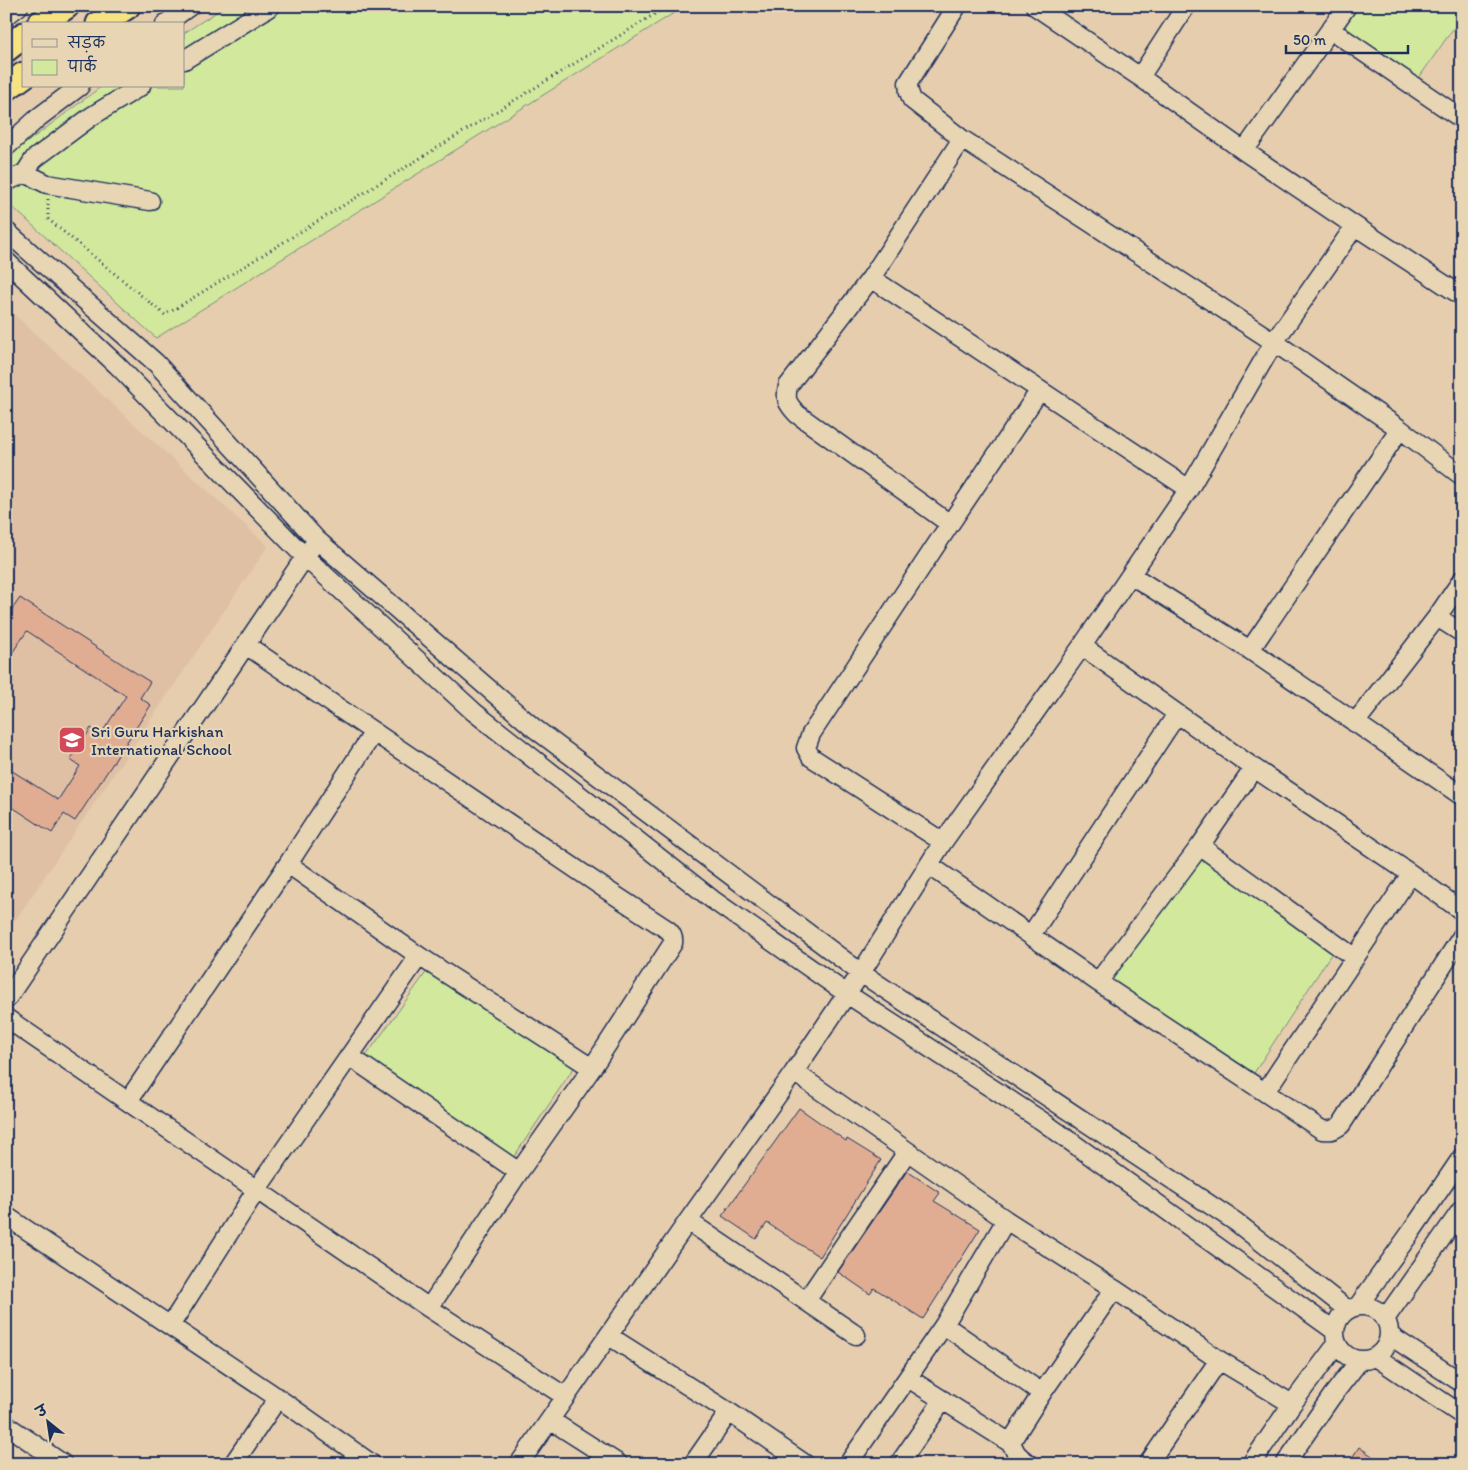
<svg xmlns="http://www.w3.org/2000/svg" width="1468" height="1470" font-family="Itim,'Playpen Sans Deva',sans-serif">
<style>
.built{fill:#e0c0a4}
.green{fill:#d2e89d;stroke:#768c7e}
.building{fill:#e0ad93;stroke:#1b2f5e}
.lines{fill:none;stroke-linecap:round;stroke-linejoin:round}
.minor-casing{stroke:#1b2f5e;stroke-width:21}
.highway-casing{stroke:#1b2f5e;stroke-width:29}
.path{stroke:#1b2f5e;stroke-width:3;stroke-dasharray:1 4;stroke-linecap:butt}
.minor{stroke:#e7d5b3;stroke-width:18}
.highway{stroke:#f7e281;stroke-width:25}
.labels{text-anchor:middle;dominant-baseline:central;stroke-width:4.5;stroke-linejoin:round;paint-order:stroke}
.poi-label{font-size:16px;fill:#1b2f5e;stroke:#e7d5b3;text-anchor:start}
</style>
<rect width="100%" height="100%" fill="#e6cdad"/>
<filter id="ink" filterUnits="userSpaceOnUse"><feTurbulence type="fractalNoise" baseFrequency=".02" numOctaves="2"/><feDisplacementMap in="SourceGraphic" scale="10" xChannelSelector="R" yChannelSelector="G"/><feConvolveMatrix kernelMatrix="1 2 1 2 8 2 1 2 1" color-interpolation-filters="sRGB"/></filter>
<g filter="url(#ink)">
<path class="built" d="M6,307L268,546L6,934Z"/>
<path class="green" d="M226,6H685L156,338L6,201V158L102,86H184V33Z
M1359,6H1462V16L1418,79L1343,30Z
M1205,855L1333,951L1252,1076L1110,980Z
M430,967L575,1066L511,1161L364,1059Z"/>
<path class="building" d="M20,598L150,682L140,698L151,705L75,821L64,814L52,833L6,803V767L58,800L80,766L70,760L91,728L101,734L126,696L27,631L6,662V618Z
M799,1108L846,1141L847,1139L881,1160L820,1257L767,1223L756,1239L722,1216Z
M907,1171L940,1193L934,1201L980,1229L923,1319L874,1288L870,1294L838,1272Z
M1359,1447L1384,1464H1348Z"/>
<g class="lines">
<g class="minor-casing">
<path id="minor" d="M957,6L908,83L909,92L912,100L962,139L1274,342L1400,429L1462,476
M1035,6L1140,77L1244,151L1355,226L1462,296
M6,16L19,6
M165,24L190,6
M1331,30L1462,119
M184,60L271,6
M1140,77L1186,6
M6,147L39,117L80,86
M1244,151L1347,6
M25,173L47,184L150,201
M6,182L25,173L34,159L92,116L141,86
M6,231L156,363L317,540L534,728L861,973L1236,1222L1348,1310
M6,261L117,365L305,557L474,712L713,900L847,994L1042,1121L1335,1331
M871,278L1189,489
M950,524L1040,390
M1131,575L1250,650L1462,796
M1437,617L1462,633
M246,645L374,732
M1082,646L1254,768L1411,874L1462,911
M1250,650L1400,429
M1355,723L1437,617L1462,580
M943,842L811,757L806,748L811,734L950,524L797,414C787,403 785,400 788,386L871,278L962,139
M1200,846L1355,958
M288,864L374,732L607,890L668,930C672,934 674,937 673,943L592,1068
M929,865L1098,982L1322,1130C1331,1131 1334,1130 1341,1125L1462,936
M1031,935L1177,714
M1098,982L1200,846L1254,768
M6,1000L311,548
M6,1018L429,1308L566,1397
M349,1056L519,1172
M794,1072L1006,1220L1114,1289L1219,1360L1292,1404
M1265,1092L1411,874
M128,1101L288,864L419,956L592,1068L519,1172L429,1308
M6,1216L278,1398
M688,1221L856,1335
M806,1301L907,1152
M1335 1333a27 27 0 1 1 54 0a27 27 0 1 1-54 0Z
M1358,1306L1411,1232L1462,1157
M1385,1319L1462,1209
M944,1325L1042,1393
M170,1326L257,1189L419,956
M1389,1335L1462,1383
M609,1336L729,1412L805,1464
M1376,1357L1462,1415
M908,1378L1012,1444
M550,1420L619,1464
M6,1425L63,1464
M233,1464L278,1398L372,1464
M519,1464L688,1221L794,1072L861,973L943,842L1082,646L1189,489L1274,342L1355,226
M693,1464L729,1412
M848,1464L944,1325L1006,1220
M899,1464L943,1400
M1029,1464C1020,1457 1012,1452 1012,1440L1042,1393L1114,1289
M1148,1464L1219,1360
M1251,1464L1292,1404L1337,1344
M1285,1464L1332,1396L1360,1360"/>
</g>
<g class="highway-casing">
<path id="highway" d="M40,24L66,6
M99,24L127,6
M6,49L24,35
M6,88L24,75"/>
</g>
<path class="path" d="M48,199V219L165,315L668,6"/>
<use href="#minor" class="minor"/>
<use href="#highway" class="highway"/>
</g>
</g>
<defs>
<g id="school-square" transform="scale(1.4375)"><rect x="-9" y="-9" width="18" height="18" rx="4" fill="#d1495b" stroke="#e7d5b3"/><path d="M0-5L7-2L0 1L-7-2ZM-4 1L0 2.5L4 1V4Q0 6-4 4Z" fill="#fff"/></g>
</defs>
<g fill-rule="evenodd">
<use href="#school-square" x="72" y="740"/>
</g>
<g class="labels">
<g class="poi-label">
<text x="91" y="731">Sri Guru Harkishan<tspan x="91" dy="18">International School</tspan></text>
</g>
</g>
<rect width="1468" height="1470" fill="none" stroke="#e7d5b3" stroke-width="25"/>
<rect x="12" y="12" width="1443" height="1445" fill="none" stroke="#1b2f5e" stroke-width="2" filter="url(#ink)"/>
<rect x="22" y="22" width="162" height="65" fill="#e7d5b3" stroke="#959391"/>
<rect x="32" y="39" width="25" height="8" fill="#e7d5b3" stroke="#959391"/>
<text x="68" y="48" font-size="15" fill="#1b2f5e">सड़क</text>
<rect x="32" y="60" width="25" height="15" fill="#d2e89d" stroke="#959391"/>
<text x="68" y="72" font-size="15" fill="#1b2f5e">पार्क</text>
<g transform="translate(48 1422) rotate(330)" stroke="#e7d5b3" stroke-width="4" paint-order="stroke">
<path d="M0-4L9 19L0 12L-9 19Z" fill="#1b2f5e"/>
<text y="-8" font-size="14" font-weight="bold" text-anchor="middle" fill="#1b2f5e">उ</text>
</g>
<path d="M1286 45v8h122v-8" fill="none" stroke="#1b2f5e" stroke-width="2.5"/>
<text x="1293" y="45" font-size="15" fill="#1b2f5e" stroke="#e7d5b3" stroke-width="4" paint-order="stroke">50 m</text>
</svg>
